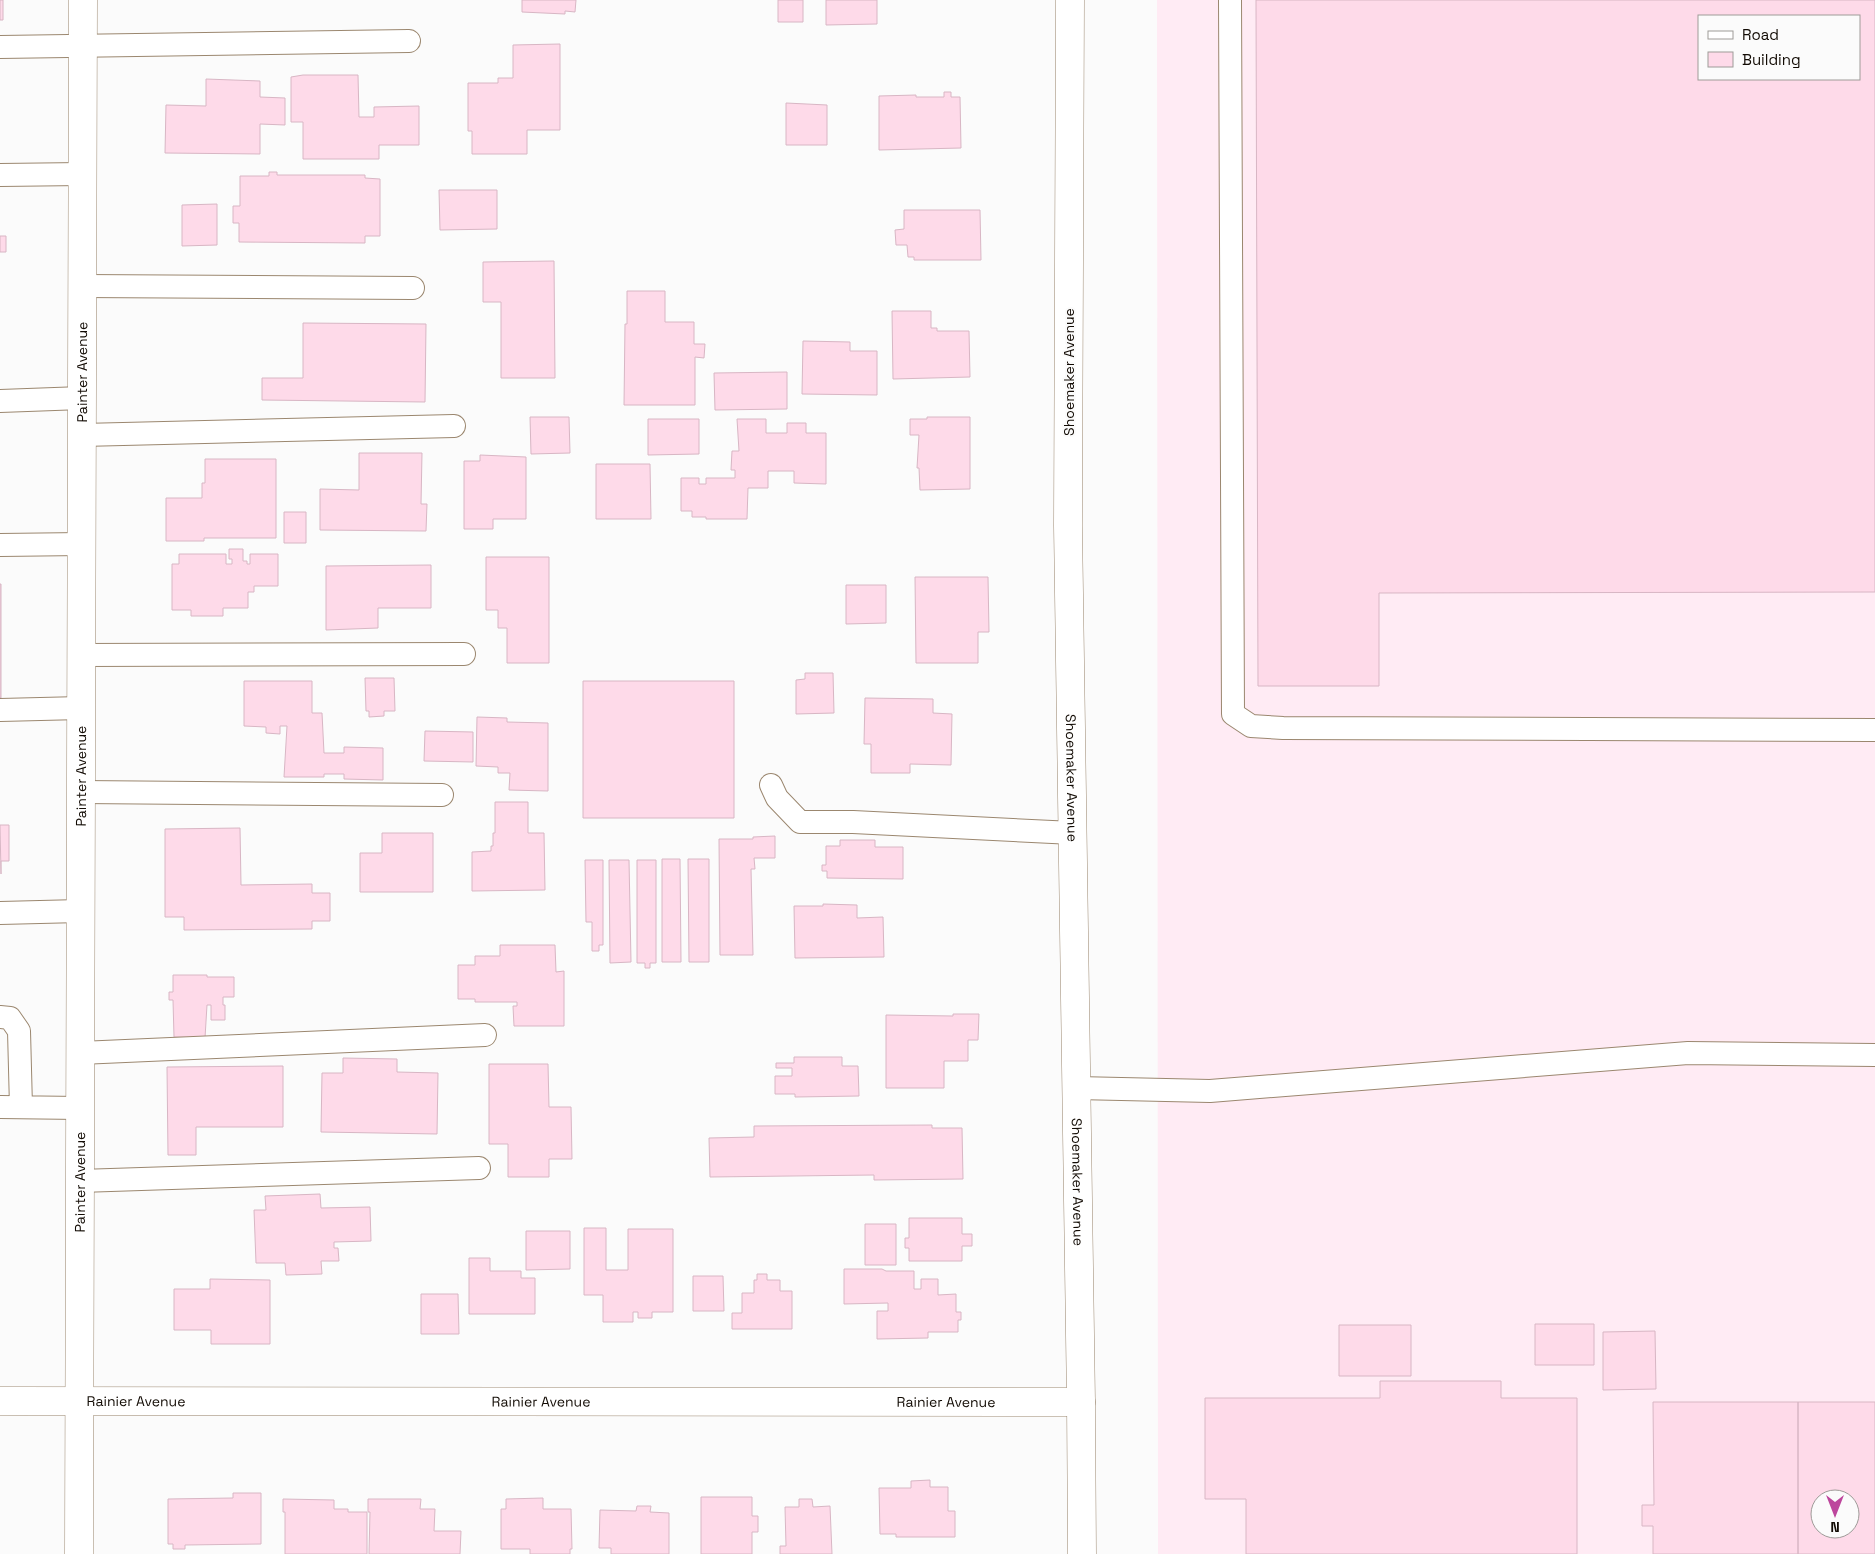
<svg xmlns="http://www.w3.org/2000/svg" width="1875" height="1554" font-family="'Space Grotesk',sans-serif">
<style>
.industrial{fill:#ffebf4;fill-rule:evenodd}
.building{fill:#fedae9;stroke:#d8b6c4;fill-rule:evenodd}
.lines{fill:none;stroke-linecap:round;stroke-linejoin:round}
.service-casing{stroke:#9b876f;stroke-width:24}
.minor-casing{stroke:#9b876f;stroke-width:29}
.secondary-casing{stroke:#9b876f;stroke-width:29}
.service{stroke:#fff;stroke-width:22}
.minor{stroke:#fff;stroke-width:28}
.secondary{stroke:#fff;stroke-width:28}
.labels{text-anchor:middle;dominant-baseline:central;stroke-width:4;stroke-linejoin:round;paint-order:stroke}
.street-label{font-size:14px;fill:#120b04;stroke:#fbfbfb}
</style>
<rect width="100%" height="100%" fill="#fbfbfb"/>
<path class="industrial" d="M1157,0H1875V1554H1158ZM1699,16H1859V79H1699ZM1820,1499H1850V1529H1820Z"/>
<path class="building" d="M0,0H3V20H0Z
M522,0H576L575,12L565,11V14L522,12Z
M778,0H803V22H778Z
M826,0H877V24L826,25Z
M1256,0H1875V592L1379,593V686H1258ZM1699,16H1859V79H1699Z
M560,44V130H527V154H472V131H468V83H498V78H513V45Z
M303,75H358L359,117H374V107L419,106V145H379V159H303V122H291V77Z
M206,79L260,81V97L285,98V125L260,124V154L165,153L166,105L206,106Z
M944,92H951V97H960L961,148L879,150V96L916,95V97H944Z
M786,103L827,105V145H786Z
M269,172H277V175H365V178L380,179V236H365V243L239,242V223H233V206H240V176H269Z
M439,190H497V229L440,230Z
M217,204V245L182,246V205Z
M904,210H980L981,260H914V257H908L907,245H896L895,230L904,229Z
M0,236H6V252H0Z
M554,261L555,378H501V302H483V262Z
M627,291H665V322H694V344H705L704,358L695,357V405H624L625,324H627Z
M892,311H931V328H937V331H969L970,377L893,379Z
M303,323L426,324L425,402L262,400V378H303Z
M803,341L850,342V351H877V395L802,394Z
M787,372V409L715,410L714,373Z
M530,417H569L570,453L531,454Z
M927,417H970V489L920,490L919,468H917L919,435H910V419H927Z
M648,419H699V454L648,455Z
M737,419H766V433H787V423H806V433H826V484L794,483V471H768V488H748L747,519H706V517H692V511H681V478H699V484H706V478H735V470H731L732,451H739Z
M359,453H422L421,504H427L426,531L320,530V489L359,490Z
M480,455L526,457V519H493V529H464V461H480Z
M205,459H276V538H204V541H166V498H202V483H205Z
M596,464H650L651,519H596Z
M284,512H306V543H284Z
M229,549H243V561H247V564H250V554H278V586H254V592H248V608H223V616H191V610H172V564H179V554H226V564H232V559H229Z
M486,557H549V663H507V628H498V610H486Z
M431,565V608H378V628L326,630V566Z
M915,577H988L989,632H978V663H916Z
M0,584H1V698L0,697Z
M846,585H886V623L846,624Z
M805,673H833L834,713L796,714V680L805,679Z
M365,678H394L395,711H384V716L369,717V711H366Z
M244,681H312V713H322L324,753H344V747L383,748V780L344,779V774H324V777H284L287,726H280V734L266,733V727L244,726Z
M583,681H734V818H583Z
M865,698L933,699V713L952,714L951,765L910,764V773H871V744H864Z
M477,717L507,718V722L548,723V791L509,790L510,773H498V767L476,766Z
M425,731L473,732V762L424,761Z
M495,802H528V833H544L545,890L472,891V852L491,851V846H493V833H495Z
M0,825H9V861H1V874Z
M240,828L241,885L312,884V893H330V921H312V929L184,930V917H165V829Z
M382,833H433V892H360V853H382Z
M775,836V858H754L755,869H751L753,955H720L719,839H753V837Z
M840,840H875V847H903V879L827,878V871H822V865H826V846H840Z
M662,859H680L681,962H662Z
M688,859H709V962H689Z
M585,860H603V945H599V951H592V922H586Z
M609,860H629L631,962L610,963Z
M637,860H656V963H650V968H645V963H637Z
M823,904L857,905V918L883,917L884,957L795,958L794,906H823Z
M500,945H555L556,972L564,971V1026H514L513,1006H517V1002H475V999H458V965H475V956H500Z
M173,975H207V977H234V997H223V1005H225V1020H211V1005H207L205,1038L174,1037L173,1000H169V992H173Z
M953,1014H979L978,1040H968V1061H944V1088H886V1015L953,1016Z
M794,1057H842V1066H858L859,1096L795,1097V1094H775V1076H792V1068H776V1063H794Z
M343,1058L397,1059V1072L438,1073L437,1134L321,1132L322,1073H343Z
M489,1064H548L549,1107H571L572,1159H549V1177H508V1144H489Z
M283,1066V1127H196V1155H168L167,1067Z
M932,1125V1128H962L963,1179L874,1180V1175L710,1177L709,1138L754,1137V1126Z
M320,1194L321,1208L370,1207L371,1241L334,1242V1248H338L339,1261H321L322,1274L286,1275L285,1263H256L254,1210H266L265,1196Z
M909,1218H962V1234H972V1246H962V1261H909V1248H905V1238H909Z
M865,1224H896V1265H865Z
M584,1228H606V1270H628V1229H673V1312H652V1318H638V1312H633V1322H603V1295H584Z
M526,1231H570V1269L526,1270Z
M469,1258H490V1271H521V1278H535V1314H469Z
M844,1269H882L886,1271H914V1289H921V1279H938V1295L956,1294V1312H961V1320H958V1332H928V1338L877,1339V1311H888V1303L844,1304Z
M757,1274H767V1280H780V1291H792V1329H732V1313H742V1293H754V1280H757Z
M693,1276H723L724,1311H693Z
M210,1279L270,1280V1344H211V1330H174V1289H210Z
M421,1294H458L459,1334H421Z
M1535,1324H1594V1365H1535Z
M1339,1325H1411V1376H1339Z
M1655,1331L1656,1389L1603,1390V1332Z
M1380,1381H1501V1398H1577V1554H1246V1499H1205V1398H1380Z
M1653,1402H1798V1554H1653V1526H1642V1505H1654Z
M1798,1402H1875V1554H1798ZM1820,1499H1850V1529H1820Z
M930,1480V1487H948V1511H955V1537H896V1534H880L879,1488H911V1481Z
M233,1493H261V1544L185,1545V1549H173V1544H168V1499L233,1498Z
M701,1497H752V1516H758V1532H752V1554H701Z
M543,1498V1509H571L572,1549H570V1554H530V1549H501V1509H506V1499Z
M283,1499L334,1500V1509H348V1512H367V1554H285V1512H283Z
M368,1499H421L420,1509H435L434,1531H461L460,1554H369L370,1512H368Z
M799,1499H812L813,1507L830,1506L832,1554H780V1546H786L785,1507H799Z
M637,1506H651L650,1512L669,1513V1554H611V1548H599L600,1510L636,1511Z"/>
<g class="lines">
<g class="service-casing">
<path id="service" d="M1230,0L1233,714L1251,726L1283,728L1875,730
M0,47L409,41
M0,175L82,174
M82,286L413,288
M0,401L82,398
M82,435L454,426
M0,545L82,544
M81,655L464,654
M0,710L81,708
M771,785L777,798L800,822H853L1073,833
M81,792L442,795
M0,913L80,911
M0,1017L10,1018L19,1031L21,1107
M80,1053L485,1035
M1077,1088L1210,1091L1688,1053L1875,1055
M0,1107L80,1108
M80,1181L479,1168"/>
</g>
<g class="minor-casing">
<g id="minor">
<path id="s1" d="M0,1401L1081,1402"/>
<path id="s2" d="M79,1554L83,0"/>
</g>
</g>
<g class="secondary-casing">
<g id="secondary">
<path id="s3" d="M1070,0L1068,526L1081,1402L1082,1554"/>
</g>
</g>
<use href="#service" class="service"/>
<use href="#minor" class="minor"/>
<use href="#secondary" class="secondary"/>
</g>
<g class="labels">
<g class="street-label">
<text stroke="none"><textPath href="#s2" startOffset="1182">Painter Avenue</textPath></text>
<text transform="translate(1069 372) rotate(-90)">Shoemaker Avenue</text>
<text stroke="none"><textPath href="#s2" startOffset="778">Painter Avenue</textPath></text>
<text stroke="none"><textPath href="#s3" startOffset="778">Shoemaker Avenue</textPath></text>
<text stroke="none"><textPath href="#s2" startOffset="372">Painter Avenue</textPath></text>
<text stroke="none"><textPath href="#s3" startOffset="1182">Shoemaker Avenue</textPath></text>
<text stroke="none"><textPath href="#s1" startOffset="136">Rainier Avenue</textPath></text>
<text stroke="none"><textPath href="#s1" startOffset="541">Rainier Avenue</textPath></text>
<text stroke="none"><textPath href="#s1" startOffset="946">Rainier Avenue</textPath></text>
</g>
</g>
<rect x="1698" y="15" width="162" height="65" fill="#fbfbfb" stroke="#9e9b98"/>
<rect x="1708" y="31" width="25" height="8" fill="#ffffff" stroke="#9e9b98"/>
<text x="1742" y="40" font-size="15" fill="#120b04">Road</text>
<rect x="1708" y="52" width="25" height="15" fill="#fedae9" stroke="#9e9b98"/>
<text x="1742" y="65" font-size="15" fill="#120b04">Building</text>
<g transform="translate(1835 1514) rotate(180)"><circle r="24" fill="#fbfbfb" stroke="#9e9b98"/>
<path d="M0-4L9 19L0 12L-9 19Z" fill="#bd469d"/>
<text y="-8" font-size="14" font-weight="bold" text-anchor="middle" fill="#120b04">N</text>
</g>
</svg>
